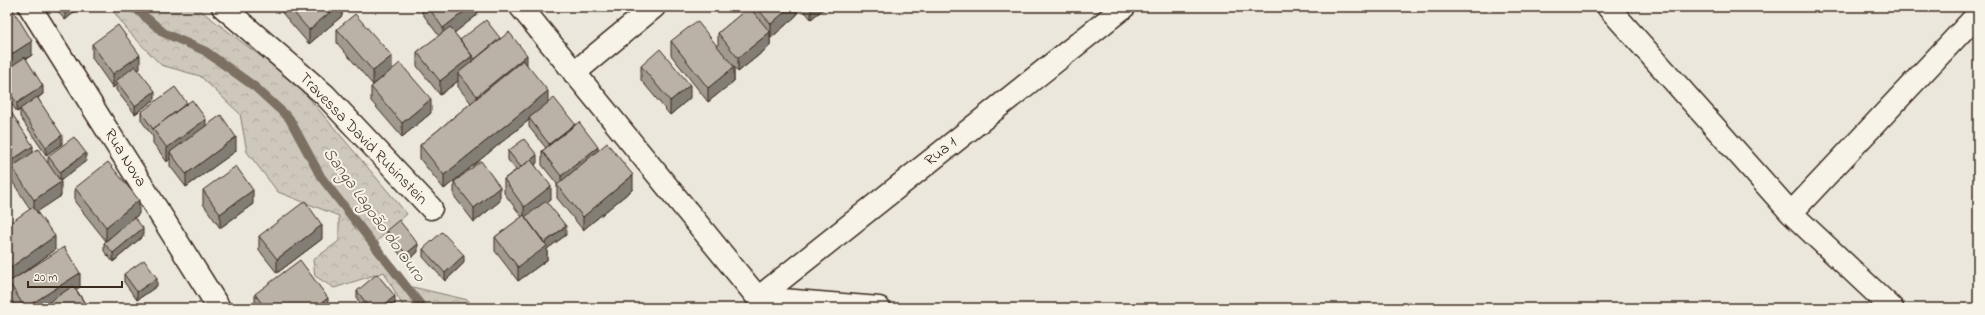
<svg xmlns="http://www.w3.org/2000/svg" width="1985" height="315" font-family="'Indie Flower',sans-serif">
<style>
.forest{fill:url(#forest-crowns);stroke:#84796d}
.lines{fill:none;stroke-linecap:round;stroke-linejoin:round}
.stream{stroke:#7c7064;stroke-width:9}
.minor-casing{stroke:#3b2a1e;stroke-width:25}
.minor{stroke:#f7f3e8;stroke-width:22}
.wall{fill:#a09990;stroke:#3b2a1e}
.shaded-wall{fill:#827d75;stroke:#3b2a1e}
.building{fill:#bab2a7;stroke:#3b2a1e}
.labels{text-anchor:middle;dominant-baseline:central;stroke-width:4;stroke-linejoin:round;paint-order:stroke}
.street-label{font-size:16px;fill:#3b2a1e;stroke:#f7f3e8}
.water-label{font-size:17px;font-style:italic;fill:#615347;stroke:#f7f3e8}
</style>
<defs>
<pattern id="forest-crowns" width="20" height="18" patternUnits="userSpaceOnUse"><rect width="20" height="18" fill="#cec8bc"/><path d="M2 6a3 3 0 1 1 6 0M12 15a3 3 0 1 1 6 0" fill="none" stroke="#b2aca1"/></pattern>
</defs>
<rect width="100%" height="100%" fill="#ece7dc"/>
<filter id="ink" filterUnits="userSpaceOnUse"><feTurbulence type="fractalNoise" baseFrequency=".025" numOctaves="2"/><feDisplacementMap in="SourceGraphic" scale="8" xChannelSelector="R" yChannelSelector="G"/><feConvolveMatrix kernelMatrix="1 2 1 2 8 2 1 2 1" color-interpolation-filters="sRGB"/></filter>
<g filter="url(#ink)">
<path class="forest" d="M110,7H196L297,84L407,214L377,241L404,285L468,300L474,308H404L384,272L334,288L315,276L313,260L339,241V216L278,192L247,152L240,114L200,76L161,65L130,33Z"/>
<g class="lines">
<path class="stream" d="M134,7L164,33L205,51L255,87L289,118L321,177L423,308"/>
<g class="minor-casing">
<path id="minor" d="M30,7L219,308
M223,7L325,95L431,208
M521,7L758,298L879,308
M1608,7L1791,213L1892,308
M574,73L654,7
M1791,213L1978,14
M758,298L1124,7"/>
</g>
<use href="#minor" class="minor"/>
</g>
<path class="wall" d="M54,7H81L65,20Z
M277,7H342V16L309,44Z
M414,7H477V15L454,33L460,40L500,38L527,66L548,103L575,125L633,189L583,230L557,198V184L542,165V151L546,148L529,127V120L444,189L420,159V145L471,103L458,87V81L440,95L417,66V52L439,36L422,13V8L417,11Z
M744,7H797V15L771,38L770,37V46L738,72L734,67V81L708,102L671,55V41L718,46V33L746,10Z
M801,7H826L811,19Z
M7,13L32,55L26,59L43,94L38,98L62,144L46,155L20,117V110L17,112L7,97Z
M337,29L392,69L431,113L402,137L371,101V87L373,85L337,43Z
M92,44L140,69L138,70L155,99L135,114L116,90V85L113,88L92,58Z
M641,66L690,98L670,115L641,80Z
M187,103L206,126L236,151L186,187L170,166V159L167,162L153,143V137L141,120V112Z
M7,115L33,152L48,163V156L86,161L60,181L56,175L61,196L37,211L55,250L13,280L80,287L76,289L88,308H16L9,296V282L30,209L12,181V167L7,160Z
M508,151L537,163L535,165L551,200L547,203L566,235L547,249V260L518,281L495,251V237L522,217L504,193V179L516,170L508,160Z
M454,182L500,201L474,222L454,196Z
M75,188L139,214L134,218L143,236L113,262L104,251V243L106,241L75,202Z
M203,190L253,204L220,228L203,204Z
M387,230L418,252L406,262L387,238Z
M259,236L322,239L277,273L259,250Z
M423,249L464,263L445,281L423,257Z
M124,274L157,286L137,300L124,282Z
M357,291L395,305L391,308H364L357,299Z
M255,294L328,308H255Z"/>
<path class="shaded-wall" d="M71,7H81L65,20V12Z
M336,7H342V16L309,44V30Z
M417,7H422V8L417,11Z
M470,7H477V15L443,42V28Z
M790,7H797V15L771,38V24Z
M811,7H826L811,19Z
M770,32V46L738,72V58Z
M32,41V55L7,71V57Z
M140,55V69L118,84L116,81V85L113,88V74Z
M527,55V69L477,110V96Z
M392,56V70L373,85V71Z
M472,56V70L458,73V81L440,95V81Z
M734,67V81L708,102V88Z
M690,85V98L670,115V101Z
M43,86V94L17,112V103Z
M155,91V99L135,114V106Z
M548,91V105L529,118V120L444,189V175Z
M431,99V113L402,137V123Z
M206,119V132L170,152V159L167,162V148Z
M575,124V132L549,153V144Z
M62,135V144L46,155V147Z
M236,137V151L186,187V174Z
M33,146V155L12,168V160Z
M598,147V161L561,190V176Z
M86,153V161L60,181V172Z
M537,155V163L521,176V168Z
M633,175V189L583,230V217Z
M61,182V196L34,214V200Z
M551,186V200L524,220V207Z
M500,187V201L474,222V208Z
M253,190V204L220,228V214Z
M139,200V214L106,241V227Z
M322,225V239L277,273V259Z
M566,226V235L547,249V260L518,281V267L542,245Z
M143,228V236L113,262V253Z
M55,236V250L7,284V270Z
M418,244V252L406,262V254Z
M464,255V263L445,281V273Z
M80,273V287L46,308H25Z
M157,278V286L137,300V292Z
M395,296V305L391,308H380Z
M328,298V308H315Z"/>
<path class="building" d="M61,7H71L65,12Z
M289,7H336L309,30Z
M428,7H470L443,28Z
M749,7L770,32L738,58L718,33Z
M756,7H790L771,24Z
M13,10L32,41L7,57V13Z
M355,14L392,56L373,71L337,29Z
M486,20L500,38L475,59L460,40Z
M697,21L734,67L708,88L671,41Z
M118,25L140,55L113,74L92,44Z
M450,27L472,56L440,81L417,52Z
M509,32L527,55L477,96L458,73Z
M660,49L690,85L670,101L641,66Z
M25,57L43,86L17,103L7,89V69Z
M523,60L548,91L444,175L420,145Z
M400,63L431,99L402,123L371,87Z
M135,66L155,91L135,106L116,81Z
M175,87L187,103L153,129L141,112Z
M37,97L62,135L46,147L20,109Z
M554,98L575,124L549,144L529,118Z
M192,100L206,119L167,148L153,129Z
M11,112L33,146L12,160L7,152V115Z
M221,115L236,137L186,174L170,152Z
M579,122L598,147L561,176L542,151Z
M74,137L86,153L60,172L48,156Z
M524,139L537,155L521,167L508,151Z
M607,143L633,175L583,217L557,185Z
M38,149L61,182L34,200L12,167Z
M531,160L551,186L524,207L504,179Z
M481,161L500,187L474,208L454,182Z
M108,162L139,200L106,227L75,188Z
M236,166L253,190L220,214L203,190Z
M305,201L322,225L277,259L259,236Z
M546,201L566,226L544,243L525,217Z
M33,207L55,236L7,270V225Z
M524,215L547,246L518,267L495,237Z
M134,217L143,228L113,253L104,243Z
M399,220L418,244L406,254L387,230Z
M442,232L464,255L445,273L423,249Z
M64,247L80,273L25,308L9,282Z
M144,260L157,278L137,292L124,274Z
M300,260L328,298L315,308H265L255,294Z
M377,274L395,296L380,308H370L357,291Z
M73,286L88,308H40Z"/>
</g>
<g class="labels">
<g class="street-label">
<text transform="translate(363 139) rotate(46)">Travessa David Rubinstein</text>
<text transform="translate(941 152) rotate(-38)">Rua 1</text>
<text transform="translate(125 158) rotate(58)">Rua Nova</text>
</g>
<g class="water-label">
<text transform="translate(374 215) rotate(54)">Sanga Lagoão do Ouro</text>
</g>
</g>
<rect width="1985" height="315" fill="none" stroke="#f7f3e8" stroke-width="24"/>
<rect x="12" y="12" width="1961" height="291" fill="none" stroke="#3b2a1e" stroke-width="1.5" filter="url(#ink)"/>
<path d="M28 281v6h94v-6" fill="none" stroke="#3b2a1e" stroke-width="2"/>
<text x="34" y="281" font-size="12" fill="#3b2a1e" stroke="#f7f3e8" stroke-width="3" paint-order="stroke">20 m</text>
</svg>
